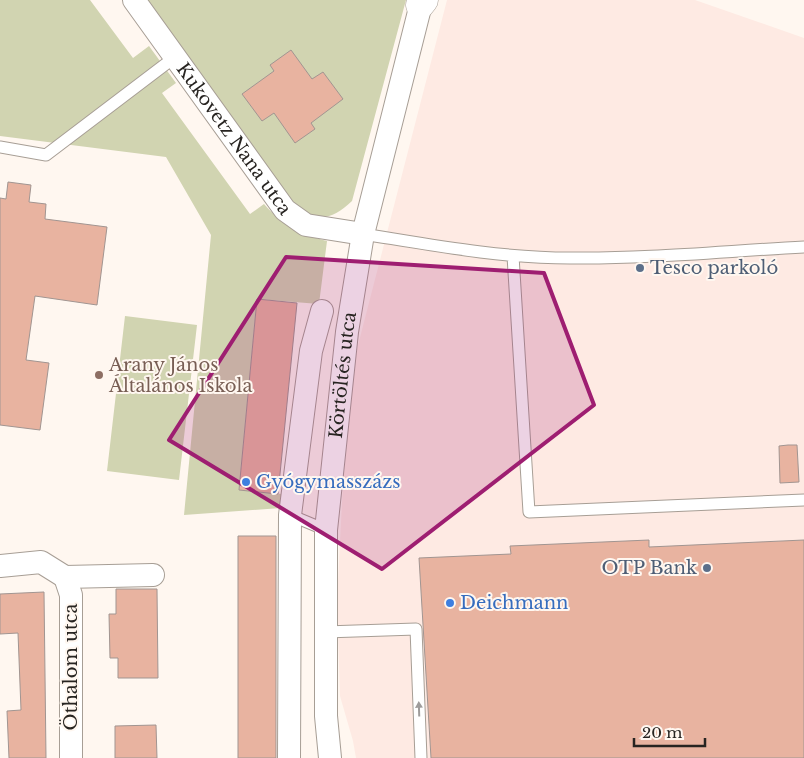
<svg xmlns="http://www.w3.org/2000/svg" width="804" height="758" font-family="'Libre Baskerville',serif">
<style>
.commercial{fill:#feeae3}
.green{fill:#d1d4b1}
.building{fill:#e8b3a0;stroke:#a19591}
.lines{fill:none;stroke-linecap:round;stroke-linejoin:round}
.lane-casing{stroke:#a79e95;stroke-width:13}
.street-casing{stroke:#a79e95;stroke-width:24}
.secondary-casing{stroke:#a79e95;stroke-width:29}
.lane{stroke:#fff;stroke-width:11}
.street{stroke:#fff;stroke-width:22}
.secondary{stroke:#fff;stroke-width:28}
.oneway{fill:#9e9c9b}
.marked{fill:#9e1e71;fill-opacity:0.2;stroke:#9e1e71;stroke-width:4;stroke-linejoin:round}
.service-dot{fill:#5c6f8a;stroke:#fff7f0;stroke-width:2}
.education-dot{fill:#8d6e63;stroke:#fff7f0;stroke-width:2}
.shop-dot{fill:#3f7fe0;stroke:#fff7f0;stroke-width:2}
.labels{text-anchor:middle;dominant-baseline:central;stroke-width:4;stroke-linejoin:round;paint-order:stroke}
.street-label{font-size:18px;fill:#272421;stroke:#fff7f0}
.service-label{font-size:18px;fill:#4e5e75;stroke:#fff7f0;text-anchor:start}
.education-label{font-size:18px;fill:#785e54;stroke:#fff7f0;text-anchor:start}
.shop-label{font-size:18px;fill:#366cbe;stroke:#fff7f0;text-anchor:start}
</style>
<rect width="100%" height="100%" fill="#fff7f0"/>
<path class="commercial" d="M447,0H695L804,38V758H356L353,741L340,696L337,601L343,483L355,357Z"/>
<path class="green" d="M0,0H90L133,58L149,46L176,83L162,93L250,214L264,204C282,225 300,234 327,241L319,304L257,299L239,490L282,494L281,508L184,515L211,235L166,157L0,136Z
M143,0H406L352,201C331,221 318,222 294,206Z
M125,316L197,325L179,480L107,471Z"/>
<path class="building" d="M291,50L312,79L323,72L343,99L311,123L315,129L295,143L274,113L262,121L242,94L274,71L270,65Z
M8,182L31,185L29,202L46,204L45,219L107,227L97,305L35,296L26,360L49,363L40,430L0,425V198L6,199Z
M257,299L297,303L278,494L239,490Z
M788,445H797L799,482L780,483L779,446Z
M238,536H276V758H238Z
M649,540V547L804,540V758H431L419,558L511,554L510,546Z
M116,589H157L158,678H118V658H110L109,614H116Z
M44,592L46,758H9L7,711L21,710L18,633L0,634V594Z
M156,725L157,758H115V726Z"/>
<g class="lines">
<g class="lane-casing">
<path id="lane" d="M0,147L46,155L175,57
M363,234C432,245 500,258 570,258C648,259 726,251 804,247
M513,256L529,512L804,500
M290,515L326,530
M325,632L416,629L421,758"/>
</g>
<g class="street-casing">
<g id="street">
<path id="s1" d="M134,0L285,210L306,225L363,234"/>
<path d="M0,566L41,562L65,577"/>
<path d="M65,577L71,595V758"/>
<path d="M65,577L153,575"/>
<path d="M289,758L290,515L311,351L322,311"/>
<path id="s2" d="M330,758L326,716V530L347,332L363,234L422,0"/>
</g>
</g>
<g class="secondary-casing">
<path id="secondary" d="M420,5L424,0"/>
</g>
<use href="#lane" class="lane"/>
<use href="#street" class="street"/>
<use href="#secondary" class="secondary"/>
</g>
<defs><path id="oneway-solid" d="M-6-.8H1V-3.2L6.5 0L1 3.2V.8H-6Z" transform="scale(1.25)"/></defs>
<use class="oneway" href="#oneway-solid" transform="translate(419 709) rotate(-92)"/>
<path class="marked" d="M286,257L544,273L594,405L382,569L169,440Z"/>
<g class="service-dot">
<circle cx="640" cy="268" r="5"/>
<circle cx="707" cy="568" r="5"/>
</g>
<circle class="education-dot" cx="99" cy="375" r="5"/>
<g class="shop-dot">
<circle cx="246" cy="482" r="5"/>
<circle cx="450" cy="603" r="5"/>
</g>
<g class="labels">
<g class="street-label">
<text stroke="none"><textPath href="#s1" startOffset="171">Kukovetz Nana utca</textPath></text>
<text stroke="none"><textPath href="#s2" startOffset="384">Körtöltés utca</textPath></text>
<text transform="translate(71 667) rotate(-90)">Öthalom utca</text>
</g>
<g class="service-label">
<text x="650" y="268">Tesco parkoló</text>
<text x="697" y="568" text-anchor="end">OTP Bank</text>
</g>
<g class="education-label">
<text x="109" y="365">Arany János<tspan x="109" dy="21">Általános Iskola</tspan></text>
</g>
<g class="shop-label">
<text x="256" y="482">Gyógymasszázs</text>
<text x="460" y="603">Deichmann</text>
</g>
</g>
<path d="M634 738v8h71v-8" fill="none" stroke="#272421" stroke-width="2.5"/>
<text x="642" y="738" font-size="15" fill="#272421" stroke="#fff7f0" stroke-width="4" paint-order="stroke">20 m</text>
</svg>
